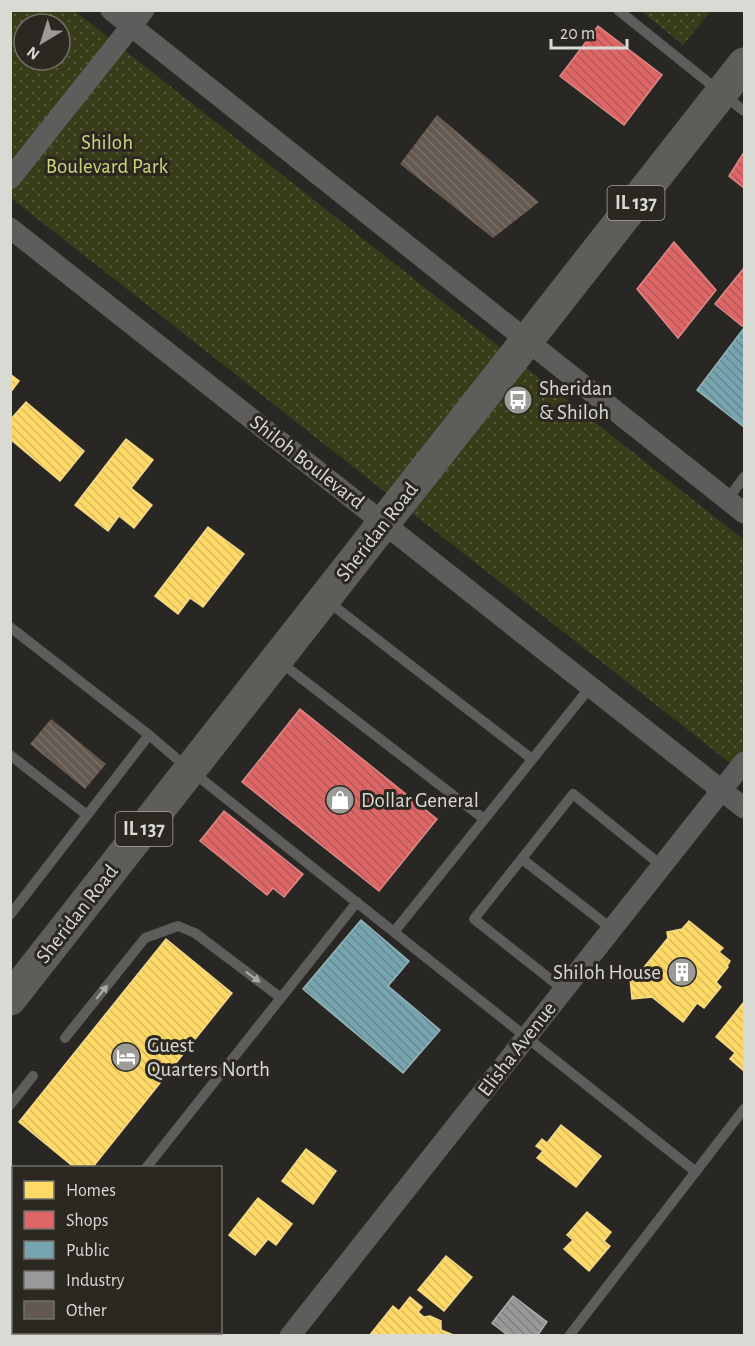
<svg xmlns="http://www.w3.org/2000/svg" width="755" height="1346" font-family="'Alegreya Sans',sans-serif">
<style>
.park{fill:url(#park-dots);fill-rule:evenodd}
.homes{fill:url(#homes-back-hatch);stroke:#f4d987;stroke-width:1.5}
.shops{fill:url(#shops-back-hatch);stroke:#de8987;stroke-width:1.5}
.public{fill:url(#public-back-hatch);stroke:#94b5ba;stroke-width:1.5}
.industry{fill:url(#industry-back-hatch);stroke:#acacab;stroke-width:1.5}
.building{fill:url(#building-back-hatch)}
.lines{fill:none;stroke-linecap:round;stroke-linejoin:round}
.lane{stroke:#5e5d5b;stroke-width:10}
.street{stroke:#5e5d5b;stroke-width:21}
.primary{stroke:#5e5d5a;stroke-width:33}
.oneway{fill:#a8a8a4}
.labels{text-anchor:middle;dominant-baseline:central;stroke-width:6;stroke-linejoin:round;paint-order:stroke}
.shield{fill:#2a2821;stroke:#a5a59f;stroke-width:1.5}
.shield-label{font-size:20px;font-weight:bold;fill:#dadad5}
.park-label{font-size:21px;fill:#ced679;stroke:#2a2821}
.poi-label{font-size:21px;fill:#dadad5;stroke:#2a2821;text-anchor:start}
.street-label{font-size:21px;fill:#dadad5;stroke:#2a2821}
</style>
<defs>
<pattern id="park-dots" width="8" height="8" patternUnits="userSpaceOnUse" patternTransform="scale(1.5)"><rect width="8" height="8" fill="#393c19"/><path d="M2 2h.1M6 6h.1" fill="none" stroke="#55583a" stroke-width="1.8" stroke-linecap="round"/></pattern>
<pattern id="homes-back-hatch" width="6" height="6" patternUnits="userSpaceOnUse" patternTransform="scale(1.5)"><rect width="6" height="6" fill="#ffd966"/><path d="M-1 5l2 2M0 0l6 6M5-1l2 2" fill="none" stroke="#d9bb5e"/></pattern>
<pattern id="shops-back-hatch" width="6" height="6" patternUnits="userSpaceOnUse" patternTransform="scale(1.5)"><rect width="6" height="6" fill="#e06666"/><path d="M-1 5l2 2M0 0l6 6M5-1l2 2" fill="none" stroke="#b05b5b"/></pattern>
<pattern id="public-back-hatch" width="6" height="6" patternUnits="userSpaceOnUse" patternTransform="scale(1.5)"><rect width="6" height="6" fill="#76a5af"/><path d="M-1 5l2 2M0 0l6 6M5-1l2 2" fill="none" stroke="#66878e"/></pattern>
<pattern id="industry-back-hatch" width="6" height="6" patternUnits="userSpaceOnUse" patternTransform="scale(1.5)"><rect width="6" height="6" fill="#999"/><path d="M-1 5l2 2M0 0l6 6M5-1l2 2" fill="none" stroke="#7f7f7e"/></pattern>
<pattern id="building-back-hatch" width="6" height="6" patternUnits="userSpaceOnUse" patternTransform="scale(1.5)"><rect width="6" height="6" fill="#645950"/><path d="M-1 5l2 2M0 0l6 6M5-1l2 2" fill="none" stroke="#7a7068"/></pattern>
</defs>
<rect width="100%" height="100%" fill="#282723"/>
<path class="park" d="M10,11H75L744,540V774L11,198ZM24,24H60V60H24Z
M641,11H711L683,45Z"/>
<path class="homes" d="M10,374L19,381L10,393Z
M26,402L84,451L60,481L10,439V420Z
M126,439L153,460L131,488L152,505L134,528L119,516L108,531L75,505Z
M208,527L244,554L203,607L190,598L178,614L155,596Z
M689,921L723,948L719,952L730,961L727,966L728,967L716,982L721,987L704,1008L697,1003L683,1022L652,997L632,999L630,978L636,977L668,938L667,932L682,929Z
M166,939L232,993L92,1168H75L19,1122Z
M744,1002V1071L730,1059L735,1053L716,1037Z
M561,1125L601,1156L576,1187L537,1158L543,1151L536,1146L542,1139L547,1143Z
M306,1149L336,1171L313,1204L282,1181Z
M258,1198L292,1224L276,1245L268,1239L255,1255L229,1235Z
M587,1212L611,1232L604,1241L610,1246L589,1271L564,1249L573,1240L567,1235Z
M446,1256L472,1277L444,1311L418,1290Z
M410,1297L422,1307L418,1312L424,1317L430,1316L441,1321V1330L456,1336H369L393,1306L399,1311Z
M185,1332H203L200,1336H189Z"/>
<path class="shops" d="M598,26L662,75L624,125L560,76Z
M744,152V188L729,176Z
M674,242L716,290L678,338L637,289Z
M744,268V324L742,326L715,304Z
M300,709L437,819L379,891L242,782Z
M224,811L303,874L284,897L273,888L267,895L200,841Z"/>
<path class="public" d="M744,328V427L697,390Z
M361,920L409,961L388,986L440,1030L403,1073L303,989Z"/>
<path class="industry" d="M513,1296L547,1322L537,1336H509L492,1323Z"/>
<path class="building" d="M437,115L539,202L493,238L400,164Z
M51,719L106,764L85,789L30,744Z"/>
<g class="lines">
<path class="lane" d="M618,10L744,111
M728,499L744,477
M326,600L532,759
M10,627L149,735
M280,662L484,819
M10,755L87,815
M522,859L612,929
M10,915L149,735L190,770L696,1172
M394,932L591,686
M564,990L474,919L573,794L662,866
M65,1038L145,938L178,926L195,933L281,998
M10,1105L33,1076
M146,1168L357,902
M10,1169L14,1171
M13,1336L15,1332
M569,1336L744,1109"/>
<path class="street" d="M111,10L744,513
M10,179L144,10
M10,228L744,808
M10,1265L14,1267
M96,1332L100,1336
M290,1336L744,762"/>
<path class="primary" d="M10,999L744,64"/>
</g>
<defs><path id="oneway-solid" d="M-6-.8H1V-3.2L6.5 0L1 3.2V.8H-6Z" transform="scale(1.5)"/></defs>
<g class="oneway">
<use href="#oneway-solid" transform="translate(253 977) rotate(37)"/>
<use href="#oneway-solid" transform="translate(102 992) rotate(-51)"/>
</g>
<defs>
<g id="bus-disc" transform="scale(1.5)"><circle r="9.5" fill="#9c9b97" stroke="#2a2821"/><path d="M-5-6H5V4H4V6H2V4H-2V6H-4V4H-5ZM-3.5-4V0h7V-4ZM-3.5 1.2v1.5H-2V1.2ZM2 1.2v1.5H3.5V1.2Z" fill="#fff"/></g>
<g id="shop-disc" transform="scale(1.5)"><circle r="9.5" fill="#9c9b97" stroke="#2a2821"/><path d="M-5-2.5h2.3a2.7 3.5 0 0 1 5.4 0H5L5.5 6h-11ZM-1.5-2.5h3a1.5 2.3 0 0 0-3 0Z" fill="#fff"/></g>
<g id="building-disc" transform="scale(1.5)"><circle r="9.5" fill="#9c9b97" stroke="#2a2821"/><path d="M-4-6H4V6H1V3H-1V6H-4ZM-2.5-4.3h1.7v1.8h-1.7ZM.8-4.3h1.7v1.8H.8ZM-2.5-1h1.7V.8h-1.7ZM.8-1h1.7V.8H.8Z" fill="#fff"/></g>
<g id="hotel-disc" transform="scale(1.5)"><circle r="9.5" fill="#9c9b97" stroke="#2a2821"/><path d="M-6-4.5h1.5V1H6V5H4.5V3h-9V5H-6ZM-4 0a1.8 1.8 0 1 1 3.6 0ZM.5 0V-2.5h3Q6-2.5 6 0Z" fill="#fff"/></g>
</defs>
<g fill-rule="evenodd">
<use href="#bus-disc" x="518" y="400"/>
<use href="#shop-disc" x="340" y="800"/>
<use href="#building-disc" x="682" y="972"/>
<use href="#hotel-disc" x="126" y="1057"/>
</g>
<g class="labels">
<g class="shield">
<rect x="607.5" y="186" width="57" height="34" rx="4.5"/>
<rect x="115.5" y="812" width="57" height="34" rx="4.5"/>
</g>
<g class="shield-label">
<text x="636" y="203">IL 137</text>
<text x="144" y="829">IL 137</text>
</g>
<g class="park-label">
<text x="107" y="142">Shiloh<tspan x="107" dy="24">Boulevard Park</tspan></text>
</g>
<g class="poi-label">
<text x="539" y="388">Sheridan<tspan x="539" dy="24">&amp; Shiloh</tspan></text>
<text x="361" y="800">Dollar General</text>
<text x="661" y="972" text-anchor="end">Shiloh House</text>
<text x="147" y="1045">Guest<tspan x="147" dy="24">Quarters North</tspan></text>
</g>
<g class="street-label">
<text transform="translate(307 462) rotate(38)">Shiloh Boulevard</text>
<text transform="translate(377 532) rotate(-52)">Sheridan Road</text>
<text transform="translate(77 914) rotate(-52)">Sheridan Road</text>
<text transform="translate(517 1049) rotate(-52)">Elisha Avenue</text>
</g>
</g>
<rect width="755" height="1346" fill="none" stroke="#dadad5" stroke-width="24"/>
<rect x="12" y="1166" width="210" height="168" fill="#2a2821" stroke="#706f69" stroke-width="1.5"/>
<rect x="24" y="1181" width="30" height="18" fill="#ffd966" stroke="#706f69" stroke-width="1.5"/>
<text x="66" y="1196" font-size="18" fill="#dadad5">Homes</text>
<rect x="24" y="1211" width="30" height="18" fill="#e06666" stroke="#706f69" stroke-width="1.5"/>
<text x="66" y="1226" font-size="18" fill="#dadad5">Shops</text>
<rect x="24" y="1241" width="30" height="18" fill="#76a5af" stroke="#706f69" stroke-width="1.5"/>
<text x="66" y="1256" font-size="18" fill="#dadad5">Public</text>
<rect x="24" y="1271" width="30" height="18" fill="#999999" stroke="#706f69" stroke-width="1.5"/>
<text x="66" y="1286" font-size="18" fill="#dadad5">Industry</text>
<rect x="24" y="1301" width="30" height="18" fill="#645950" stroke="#706f69" stroke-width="1.5"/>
<text x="66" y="1316" font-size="18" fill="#dadad5">Other</text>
<g transform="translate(42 42) rotate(218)"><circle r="28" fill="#2a2821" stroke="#706f69" stroke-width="1.5"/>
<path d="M0-4.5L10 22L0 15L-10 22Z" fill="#9c9b97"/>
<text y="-9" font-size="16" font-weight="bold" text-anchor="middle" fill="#dadad5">N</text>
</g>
<path d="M551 39v9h76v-9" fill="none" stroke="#dadad5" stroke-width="3"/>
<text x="560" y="39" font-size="18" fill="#dadad5" stroke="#2a2821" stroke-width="4.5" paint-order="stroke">20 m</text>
</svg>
